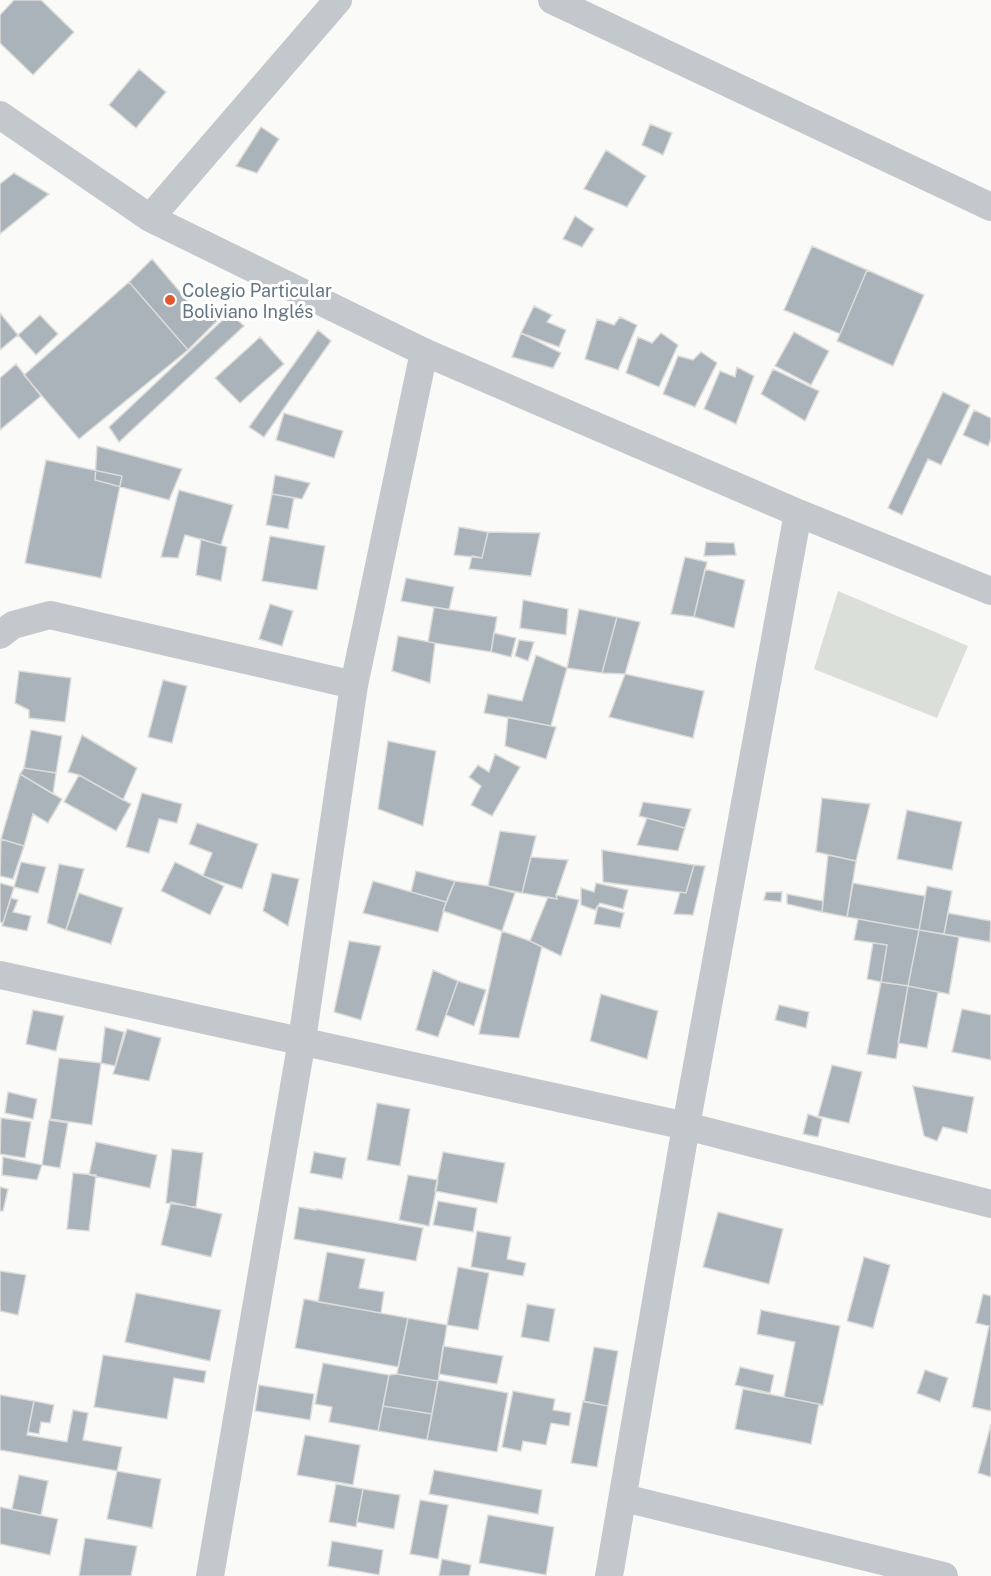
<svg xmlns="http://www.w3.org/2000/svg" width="991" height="1576" font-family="'Public Sans',sans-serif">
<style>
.green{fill:#dadfd7}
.building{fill:#aab3b9;stroke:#dcdcda;stroke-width:1.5}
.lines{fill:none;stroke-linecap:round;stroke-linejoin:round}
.street{stroke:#c3c8cc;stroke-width:28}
.poi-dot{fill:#e4572e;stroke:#fff;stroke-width:2}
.labels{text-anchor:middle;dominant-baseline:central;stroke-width:6;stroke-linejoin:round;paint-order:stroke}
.poi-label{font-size:18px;fill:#657683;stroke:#fff;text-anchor:start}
</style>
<rect width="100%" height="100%" fill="#fafaf8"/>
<path class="green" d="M838,591L968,646L937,718L814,669Z"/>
<path class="building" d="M14,0H41L74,32L33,75L0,43V15Z
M139,69L166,92L136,128L109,105Z
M650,124L672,133L663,155L642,145Z
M261,127L279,139L257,173L236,166Z
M606,150L646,176L627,207L584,189Z
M14,173L49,194L0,234V184Z
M575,216L594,229L582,247L563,239Z
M812,246L867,270L840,334L784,310Z
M152,259L198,313L210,304L221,317L188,350L129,282Z
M867,270L924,295L893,366L837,341Z
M129,282L188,350L79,439L24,375Z
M534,306L552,315L547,322L566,330L559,347L521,333Z
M0,313L18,335L0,350Z
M230,313L244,326L119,442L109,427Z
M40,315L58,334L36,355L18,335Z
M620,317L637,325L618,370L585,359L597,319L614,325Z
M318,330L331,341L264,437L249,427Z
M794,332L829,351L811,385L775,366Z
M521,333L561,353L553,368L512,357Z
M661,333L678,345L659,387L626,373L638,337L652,343Z
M260,337L284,364L240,403L215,378Z
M701,352L717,363L695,407L663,394L678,356L693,360Z
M16,364L41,396L0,430V378Z
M737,367L754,376L736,424L704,409L720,371L735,377Z
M773,369L819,391L805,421L761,394Z
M943,392L970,405L941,465L928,459L902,515L888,508Z
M974,410L991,418V439L988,446L963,435Z
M284,413L343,431L334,458L276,440Z
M97,446L182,469L169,500L95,480Z
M46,460L122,476L101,578L25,563Z
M275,475L310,483L302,499L272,494Z
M179,490L233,505L221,545L185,535L178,558L161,557Z
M272,494L294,498L288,529L266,525Z
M459,527L488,532L482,558L454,555Z
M488,532L540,533L531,576L469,569L472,556L482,558Z
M270,536L325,546L317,590L262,581Z
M201,539L227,547L221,581L196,575Z
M706,542L734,543L736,555L704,556Z
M685,557L707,562L694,617L671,614Z
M705,569L745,580L734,628L694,617Z
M406,578L454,587L449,610L401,601Z
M523,600L568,609L566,635L520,628Z
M270,604L293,611L282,646L259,639Z
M434,607L497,617L491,652L428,642Z
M579,609L617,617L602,673L567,668Z
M617,617L640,622L625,674L602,673Z
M494,633L516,638L511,657L491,652Z
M398,636L435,643L430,683L392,671Z
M519,640L534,642L528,661L515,656Z
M536,655L567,668L551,726L484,713L488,694L522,701Z
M19,671L71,678L65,722L29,718V710L15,703Z
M625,674L704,691L693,738L609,717Z
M163,680L187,686L172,743L148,737Z
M508,717L556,727L546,759L505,746Z
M31,730L62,736L56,773L24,768Z
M82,735L137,768L123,800L79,775L68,772Z
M388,741L436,751L423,826L378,809Z
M495,754L520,767L492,816L471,805L481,786L469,777L478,765L489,772Z
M24,768L56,773L53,794L20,774Z
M20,774L62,799L48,823L33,814L24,846L1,839Z
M79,775L131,804L116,831L64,802Z
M142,793L182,804L177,823L159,819L149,853L126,847Z
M822,798L870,804L856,861L816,852Z
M643,802L691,809L685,828L639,816Z
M907,810L962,822L952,870L897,859Z
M647,818L685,828L678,851L637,845Z
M197,823L258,844L242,889L203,876L212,853L189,844Z
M500,831L536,836L522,893L488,886Z
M1,839L24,846L13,879L0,876Z
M602,850L694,865L686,893L603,882Z
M828,855L856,861L847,917L822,912Z
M531,857L568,860L556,895L557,899L522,893Z
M21,862L46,867L38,893L14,887Z
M175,862L224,886L210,915L161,891Z
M59,864L84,869L66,930L47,923Z
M694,865L705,866L693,915L674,914L680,892L686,893Z
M416,871L455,881L446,902L411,892Z
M272,873L299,879L288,926L263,911Z
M373,881L446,902L438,932L363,913Z
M455,881L488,886L515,893L502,931L443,911Z
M0,883L14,887L3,923L0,922Z
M596,883L628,890L623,909L600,903L595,910L581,905V888L594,892Z
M853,883L925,896L919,930L847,917Z
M927,886L952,891L944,934L919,930Z
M766,892H782L781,902L764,900Z
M79,893L123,908L111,944L66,930Z
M787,894L823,901L822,912L787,904Z
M556,895L579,900L561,956L530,941L548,897L557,899Z
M11,898L18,900L13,912L31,916L27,931L2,926Z
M598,906L624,913L620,928L594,924Z
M948,913L991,921L990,942L944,934Z
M858,919L919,930L908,986L881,982L887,945L854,940Z
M919,930L959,937L949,994L908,986Z
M502,931L530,941L542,947L519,1038L479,1034Z
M349,941L381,946L361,1020L334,1012Z
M873,943L887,945L881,982L867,979Z
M433,970L458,981L438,1037L416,1030Z
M458,981L486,990L474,1026L446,1015Z
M881,982L908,986L896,1059L867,1054Z
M908,986L938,992L927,1048L898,1043Z
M601,994L658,1011L647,1059L590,1041Z
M779,1005L809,1012L806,1028L775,1020Z
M962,1009L991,1015V1060L952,1052Z
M33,1010L64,1016L56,1051L26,1044Z
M105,1027L124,1032L115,1066L101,1063Z
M127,1029L161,1038L149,1081L113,1074Z
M59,1058L101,1063L92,1125L50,1119Z
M832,1065L862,1072L849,1123L818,1116Z
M913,1086L974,1097L967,1133L943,1127L937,1141L924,1136Z
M8,1092L37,1099L33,1119L5,1113Z
M377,1103L410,1109L400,1166L367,1160Z
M808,1114L822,1119L818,1137L803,1134Z
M1,1118L31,1122L25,1158L0,1154Z
M49,1120L68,1123L60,1168L42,1165Z
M96,1142L157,1155L150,1188L89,1175Z
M172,1149L203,1153L196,1207L166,1203Z
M314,1152L346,1158L342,1179L310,1173Z
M443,1152L505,1163L497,1203L435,1191Z
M3,1157L42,1165L37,1180L2,1175Z
M73,1173L96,1175L89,1231L67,1229Z
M408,1175L438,1180L429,1226L399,1220Z
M0,1187L8,1189L3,1211H0Z
M438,1201L477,1208L473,1232L433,1225Z
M171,1202L222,1214L211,1257L161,1245Z
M299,1207L316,1210V1209L423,1228L416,1261L294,1239Z
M718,1212L783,1229L769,1284L703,1267Z
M477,1231L511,1237L507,1259L526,1263L523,1276L471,1267Z
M327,1252L365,1259L359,1288L384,1292L381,1313L318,1302Z
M864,1257L890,1265L873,1328L847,1321Z
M458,1267L489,1273L478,1330L447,1325Z
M0,1271L26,1275L18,1315L0,1311Z
M136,1293L221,1310L210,1361L125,1342Z
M983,1294L991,1296V1411L972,1407L989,1326L976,1323Z
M304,1299L408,1318L398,1367L295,1348Z
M527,1304L555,1309L549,1342L521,1337Z
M761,1310L840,1326L823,1405L784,1397L795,1342L757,1334Z
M408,1318L447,1325L438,1381L397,1374Z
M443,1346L503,1356L497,1384L439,1374Z
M594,1347L618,1351L608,1406L584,1402Z
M103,1355L206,1371L204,1383L174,1378L167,1419L94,1407Z
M323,1363L389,1375L378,1431L329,1422L332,1407L315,1404Z
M740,1367L774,1375L770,1393L735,1385Z
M925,1370L948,1378L940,1402L917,1393Z
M397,1374L438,1381L432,1414L383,1406L389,1375Z
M438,1380L508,1393L497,1452L427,1440Z
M259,1385L314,1394L310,1420L255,1411Z
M743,1389L819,1404L811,1444L735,1429Z
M513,1391L555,1399L553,1410L571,1413L569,1426L551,1423L546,1445L523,1441L521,1451L502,1447Z
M0,1395L34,1401L27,1435L67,1442L73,1410L88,1413L83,1440L122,1447L117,1471L0,1450Z
M34,1401L54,1405L50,1423L41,1422L39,1434L28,1432Z
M583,1401L608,1406L597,1467L571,1463Z
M383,1406L432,1414L427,1440L378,1431Z
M991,1424V1477L978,1473Z
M305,1435L360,1445L353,1485L297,1475Z
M434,1470L542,1490L538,1514L429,1494Z
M117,1471L161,1479L152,1528L107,1519Z
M19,1475L48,1481L41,1515L12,1509Z
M336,1484L363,1489L356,1527L329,1522Z
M363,1489L400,1495L394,1529L357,1522Z
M420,1500L448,1505L438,1559L410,1554Z
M0,1507L58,1519L50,1555L0,1544Z
M488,1515L554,1527L546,1575L479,1563Z
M85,1538L137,1546L131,1576H79Z
M332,1541L383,1550L379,1575L328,1566Z
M442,1559L471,1565L469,1576H439Z"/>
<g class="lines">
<path class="street" d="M552,0L991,207
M0,115L150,218L424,352L798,513L991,591
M150,218L338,0
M0,635L13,625L50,615L354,685
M0,975L686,1126L991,1204
M624,1498L944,1576
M210,1576L302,1040L354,685L424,352
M609,1576L686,1126L798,513"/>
</g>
<circle class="poi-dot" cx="170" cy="300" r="6"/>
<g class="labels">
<g class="poi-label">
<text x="182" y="290">Colegio Particular<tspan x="182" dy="21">Boliviano Inglés</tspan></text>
</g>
</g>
</svg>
